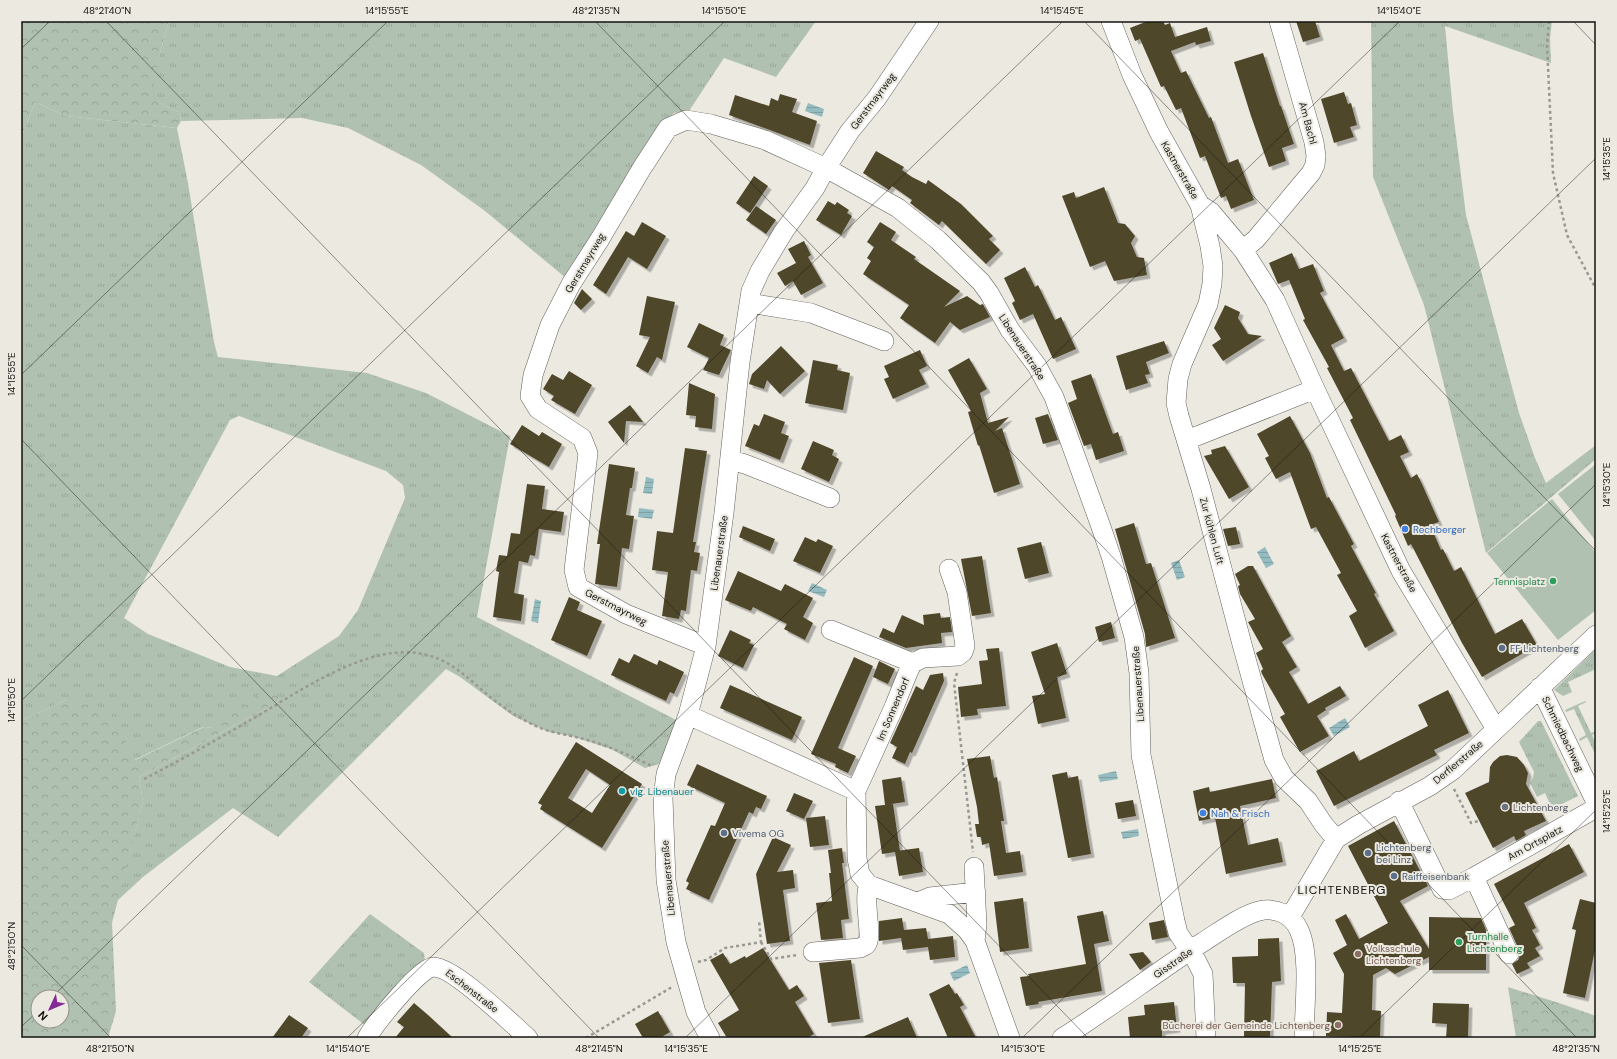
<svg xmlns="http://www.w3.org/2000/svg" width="1617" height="1059" font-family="'DM Sans',sans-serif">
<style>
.grass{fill:url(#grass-tufts);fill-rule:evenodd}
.forest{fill:url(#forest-crowns);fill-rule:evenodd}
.park{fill:#b0c1b1}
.water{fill:url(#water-rules)}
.building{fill:#50472c;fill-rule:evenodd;filter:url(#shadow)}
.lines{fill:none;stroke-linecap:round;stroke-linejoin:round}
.minor-casing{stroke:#63605a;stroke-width:20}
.path{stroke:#999891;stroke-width:2.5;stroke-dasharray:3 3;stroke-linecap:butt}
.minor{stroke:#fff;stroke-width:19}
.ticks{fill:none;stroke:#131310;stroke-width:1;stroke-opacity:0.45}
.shop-dot{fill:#3f7fe0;stroke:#ece9e1;stroke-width:1.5}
.leisure-dot{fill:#2e9e5b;stroke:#ece9e1;stroke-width:1.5}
.service-dot{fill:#5c6f8a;stroke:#ece9e1;stroke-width:1.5}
.culture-dot{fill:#0f9aa8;stroke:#ece9e1;stroke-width:1.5}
.worship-dot{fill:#6b7280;stroke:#ece9e1;stroke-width:1.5}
.education-dot{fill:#8d6e63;stroke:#ece9e1;stroke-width:1.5}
.labels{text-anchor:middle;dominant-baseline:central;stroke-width:4;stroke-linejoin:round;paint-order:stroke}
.street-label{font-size:10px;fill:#131310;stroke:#ece9e1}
.shop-label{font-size:10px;fill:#366cbe;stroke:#ece9e1;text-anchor:start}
.leisure-label{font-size:10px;fill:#27864d;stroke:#ece9e1;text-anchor:end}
.service-label{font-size:10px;fill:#4e5e75;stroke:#ece9e1;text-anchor:start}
.culture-label{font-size:10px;fill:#0d838f;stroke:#ece9e1;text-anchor:start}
.worship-label{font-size:10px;fill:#5b616d;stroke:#ece9e1;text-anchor:start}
.education-label{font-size:10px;fill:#785e54;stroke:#ece9e1;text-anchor:start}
.quarter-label{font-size:12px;letter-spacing:1px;fill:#131310;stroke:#ece9e1}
.neatline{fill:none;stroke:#131310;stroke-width:1.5}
.ticks-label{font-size:10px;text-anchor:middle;fill:#131310}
</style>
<defs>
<pattern id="grass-tufts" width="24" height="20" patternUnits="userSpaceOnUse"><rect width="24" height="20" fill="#b0c1b1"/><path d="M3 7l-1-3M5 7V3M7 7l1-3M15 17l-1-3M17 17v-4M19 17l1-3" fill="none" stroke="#96a597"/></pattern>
<pattern id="forest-crowns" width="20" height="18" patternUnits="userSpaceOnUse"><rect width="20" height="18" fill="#b0c1b1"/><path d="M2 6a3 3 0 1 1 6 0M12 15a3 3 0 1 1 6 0" fill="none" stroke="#96a597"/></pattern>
<pattern id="water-rules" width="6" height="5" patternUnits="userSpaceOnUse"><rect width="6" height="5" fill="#94bcc0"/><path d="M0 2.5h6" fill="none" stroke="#7fa1a4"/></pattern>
<filter id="shadow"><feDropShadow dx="3.5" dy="3.5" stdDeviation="0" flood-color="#0004"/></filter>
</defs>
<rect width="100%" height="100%" fill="#ece9e1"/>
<path class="grass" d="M169,21H816L776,77L724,58L689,111L674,113L667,120L566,278L485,211L421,165L348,128L302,118L181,121L179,112L159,103L153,85L161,49Z
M1371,21H1552L1550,38L1551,63L1445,26L1453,112L1466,215L1519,413L1535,458L1546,483L1596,445V459L1486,553L1424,305L1373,177Z
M35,102L66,116L177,128L188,183L214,342L218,357L367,373L426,393L510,436L477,617L678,721L659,764L645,768L611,749L571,736L549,732L513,716L460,677L446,669L278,837L233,808L143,877L117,901L143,801L139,777L278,702L279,696L214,728L203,727L134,760L66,700L21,721V138ZM239,416L386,471L403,485L405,498L358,610L339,636L277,676L230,667L148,634L124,618L230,420Z
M1595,650L1596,669L1568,682L1572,692L1563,696L1554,690Z
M1585,701L1586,702L1578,706L1591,733L1596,731V733L1592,735L1596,744V756L1587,737L1580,741L1579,739L1586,735L1574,709L1566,712L1565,710Z
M1538,721H1541L1543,725L1578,796L1544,813L1541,806L1549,802L1545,793L1537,797L1530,783L1533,777L1534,772L1519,742Z
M370,914L424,953L425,962L366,1026L309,982Z"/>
<path class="forest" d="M21,21H169L161,49L154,85L159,103L179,112L181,121L177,128L66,116L35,102L21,138Z
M271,692L279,696L278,702L139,777L143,801L112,923L116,1011L108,1038H21V721L66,700L111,710L135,760L204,727L214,728L219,718L261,694ZM38,997H62V1021H38Z
M1508,987L1562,1004L1596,1016V1038H1516Z"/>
<path class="park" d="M1596,464V541L1558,494Z
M1552,499L1596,553V610L1558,640L1487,553Z"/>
<path class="water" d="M808,103L824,109L822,117L805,111Z
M646,477L654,479L652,494L643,493Z
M639,508L654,510L652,519L638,517Z
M1265,547L1274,564L1266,568L1257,552Z
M1179,560L1185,577L1177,580L1171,563Z
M812,583L827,590L824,597L808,591Z
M535,599L541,601L538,623L531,621Z
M1345,718L1350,727L1334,736L1329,728Z
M1116,771L1118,779L1100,782L1098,775Z
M1138,829L1139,836L1123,839L1121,832Z
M967,965L970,973L954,981L950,973Z"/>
<path class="building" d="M1148,21H1163L1165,25L1170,23L1175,37L1207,27L1211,41L1196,45L1195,42L1171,51L1181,73L1186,71L1209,118L1211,117L1228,163L1238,159L1254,200L1231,209L1226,196L1221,198L1205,156L1200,158L1181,108L1176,110L1164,86L1161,87L1140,39L1135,41L1130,28Z
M1296,21H1315L1320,37L1303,42Z
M1263,53L1280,106H1281L1294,144L1282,148L1286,161L1269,167L1251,116L1234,62Z
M1344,92L1348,104L1351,103L1357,125L1350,127L1354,137L1334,143L1321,99Z
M780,94L797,99L792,112L817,121L810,145L729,115L735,95L769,106L771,98L778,101Z
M876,151L904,167L902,170L912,177L926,184L928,180L961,204L993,236L989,239L1000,250L986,264L942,221L939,225L910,203L912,200L892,186L889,190L863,173Z
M754,176L768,186L750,213L736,203Z
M1104,187L1118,223L1125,224L1135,236L1131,243L1137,257L1144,258L1147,275L1114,281L1105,261L1090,267L1062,196L1074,192L1076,198Z
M828,201L835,205L837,202L849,210L847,213L852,216L841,235L816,220Z
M756,206L776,220L766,234L746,220Z
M642,222L666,236L647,269L628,257L606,294L593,285L626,231L634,236Z
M880,222L896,232L891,240L916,257L914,259L960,291L944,307L967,296L980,305L983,304L990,317L960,330L950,322L935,343L900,318L909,305L863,274L871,261L867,258L874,247L867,242Z
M804,241L811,255L808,257L823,283L801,295L793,281L785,286L777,273L796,263L788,249Z
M1292,253L1299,269L1313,264L1324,291L1320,293L1344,338L1331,345L1344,371L1351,368L1389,441L1401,435L1409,452L1400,456L1411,478L1417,474L1422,484L1439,522L1430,525L1441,550L1443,549L1454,571L1461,567L1495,634L1522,619L1537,645L1482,677L1462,643L1411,544L1408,546L1395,516L1396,515L1350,420L1353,418L1327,368L1329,367L1303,320L1305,319L1289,280L1278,284L1269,263Z
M1025,267L1035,287L1038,285L1055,320L1061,317L1076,349L1053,359L1033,314L1020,320L1012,303L1015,301L1004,278Z
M582,289L592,299L581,310L574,303Z
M647,296L675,302L662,360L657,357L648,373L636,366L650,337L639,335Z
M1225,305L1240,312L1238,318L1248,334L1262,336L1223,361L1212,345L1221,339L1214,328Z
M699,323L724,335L720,345L731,350L719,375L703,370L709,358L687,347Z
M1164,341L1169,353L1146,362L1150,374L1145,375L1148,383L1126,390L1116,356Z
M781,346L805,371L780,394L767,380L764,389L749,384L752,374Z
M920,350L927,366L919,370L926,384L893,399L884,379L889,377L884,366Z
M969,358L987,389L980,393L988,423L1009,417L995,431L1002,428L1020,484L994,493L979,445L978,446L968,412L971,411L948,370Z
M813,360L838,365L837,370L850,373L843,410L805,403Z
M569,371L592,385L575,414L551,400L554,396L543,389L552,374L563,380Z
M1091,374L1113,434L1118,432L1124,451L1096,460L1091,444L1084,446L1068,403L1077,399L1071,381Z
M689,383L715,394L712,429L695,427L696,416L686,415Z
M630,405L643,422L626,421L624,443L608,422Z
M764,414L785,422L781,433L789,436L780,460L745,446L754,424L759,426Z
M1048,414L1058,440L1043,444L1035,418Z
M1290,416L1310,453L1327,498L1329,497L1354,544L1351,546L1376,593L1374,594L1394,631L1365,648L1349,616L1357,611L1337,575L1341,573L1316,527L1311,529L1290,472L1276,479L1265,458L1269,456L1257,434Z
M522,425L539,436L542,432L562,444L549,467L510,444Z
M813,441L834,450L832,455L839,459L829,482L801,469Z
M1225,446L1249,487L1229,499L1204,456L1212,454L1211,450Z
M685,448L707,451L693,542H696L694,552L700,553L697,571L691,570L686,611L681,610L679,619L662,616L668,572L652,570L657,531L673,533Z
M609,464L635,468L632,488H630L626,515L634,516L629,549L622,548L617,587L595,584L600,544H597Z
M527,484L545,486L542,509L564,512L561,532L539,529L535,556L530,555L528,563L519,561L514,593L524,595L521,621L493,617L499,572L496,571L499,555L507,556L511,533L520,534Z
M1134,523L1146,564L1151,563L1175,638L1146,647L1145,634L1115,529Z
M743,526L775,539L770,551L739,537Z
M1236,527L1240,544L1228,546L1223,529Z
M805,537L816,542L818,539L833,546L820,573L793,561Z
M1041,542L1049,573L1025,579L1017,548Z
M982,556L991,613L972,616L961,559Z
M1248,566H1253L1291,636L1282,642L1297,667L1289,672L1308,704L1340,686L1346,696L1325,708L1326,710L1317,716L1329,736L1300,752L1280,717L1285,714L1262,674L1261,671L1263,669L1256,653L1263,649L1248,622L1255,619L1240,594L1238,586L1240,585L1235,574Z
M738,571L781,591L785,584L813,598L803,617L813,623L805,640L784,629L787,624L753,607L751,611L725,600Z
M569,597L580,602L577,610L602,621L587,656L551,640Z
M940,613L941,618L950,617L952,632L941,633L942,643L906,648L879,637L883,628L894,633L902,615L924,625L923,615Z
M1111,622L1115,638L1099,642L1095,627Z
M730,630L751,640L749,643L754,645L743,668L718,656Z
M1057,643L1067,674L1057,677L1066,718L1038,724L1032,696L1045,694L1031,652Z
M999,648L1006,706L977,709L978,715L961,717L958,687L982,684L979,661L988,660L986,649Z
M634,654L657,665L659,660L684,672L674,694L670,692L666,701L611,675L619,658L629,663Z
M854,657L873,666L838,748L856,756L848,773L835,767L836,764L811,754Z
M879,661L895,669L888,684L873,677Z
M943,673L944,681L912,753L910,752L905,764L892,758L897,747L890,743L916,686L923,690L930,675Z
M730,685L802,717L792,740L720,708Z
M1448,690L1469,733L1434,750L1437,755L1334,806L1316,771L1354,751L1359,761L1428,726L1418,705Z
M576,742L642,784L602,848L540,809L542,805L538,803ZM586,769L610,785L592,813L568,798Z
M1507,755L1517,757L1524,765L1528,773L1526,784L1546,821L1524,831L1526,835L1516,841L1514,836L1493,848L1465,793L1489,782L1490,767L1493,762L1500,756Z
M990,756L994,778L997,777L1004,821H1001L1006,853L1020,851L1023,872L994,876L989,843L982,845L981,837H977L975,824H979L977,807L967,759Z
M697,764L767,796L761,809L756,807L753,814L749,812L709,900L686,889L689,883L686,881L711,825L715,826L725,803L687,785Z
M1067,772L1068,778L1078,776L1091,854L1068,858L1052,775Z
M901,777L905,802L885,805L882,780Z
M1272,779L1276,798L1240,806L1248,845L1278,838L1283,862L1226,874L1215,818L1199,821L1193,791L1209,787L1210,792Z
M794,793L813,801L804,819L786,811Z
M1133,800L1136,816L1118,819L1115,803Z
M893,804L900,851H896L919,848L923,872L899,876L895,852L882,854L875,806Z
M825,816L829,845L810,847L806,818Z
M1394,821L1428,886L1400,901L1429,949V917L1481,918L1486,930V970H1429V957L1395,974L1386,968L1373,975L1372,1010L1381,1011L1380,1038L1326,1036L1327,1012L1342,1013L1344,974L1333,953L1347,945L1335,920L1346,914L1359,939L1388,923L1348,846Z
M773,837L791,845L777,872L793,870L795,888L783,890L790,941L767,944L756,874Z
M1569,844L1584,872L1524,903L1536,928L1532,930L1540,945L1535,948L1540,956L1527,963L1530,968L1517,974L1512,964L1518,960L1520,955L1519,950L1509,928L1515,925L1494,884Z
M842,848L844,863H842L849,919L841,920L843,938L821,940L816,903L832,901L829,873H831L828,850Z
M1023,898L1029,948L1000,952L994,902Z
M1580,899L1596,903V945L1585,998L1563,993L1576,930L1572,929Z
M1103,911L1109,941L1094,944L1102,991L1038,1002L1039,1004L1026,1006L1020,977L1029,976L1028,974L1086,964L1077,916Z
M902,918L904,930L926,928L928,939L953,936L955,957L930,960L928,947L903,950L901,938L879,941V921Z
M1164,920L1168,937L1152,940L1149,923Z
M1279,938L1281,981L1272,982L1270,1038H1244L1245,983H1233L1232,957L1258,956V939Z
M763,948L789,990L797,985L804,996L795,1002L814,1034L807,1038H727L718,1023L739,1010L710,960L723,953L730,964L745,956L746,958Z
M1143,952L1151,962L1140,970L1129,954Z
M851,960L860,1019L828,1023L819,963Z
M949,984L955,994L957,993L964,1005L960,1007L976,1038H948L929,994Z
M1174,1002L1177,1029L1162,1031V1037L1130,1038L1128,1017L1145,1015L1144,1005Z
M414,1003L428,1015L453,1038H395L404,1027L397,1022Z
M1433,1003L1469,1004L1468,1038H1446L1447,1024L1432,1023Z
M658,1011L670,1032L660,1038H643L635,1024Z
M289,1015L308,1028L301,1038H272Z
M908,1017L917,1038H860Z"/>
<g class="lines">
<g class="minor-casing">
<path id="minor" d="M1111,21L1132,75L1159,132L1200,205L1211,212L1243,250L1275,300L1315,389L1401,571L1496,729
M1200,205L1210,246L1213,266L1212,284L1208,304L1182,364L1178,379L1176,403L1179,416L1201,489L1243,648L1274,760L1284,778L1308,801L1324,825L1336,839
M1243,250L1256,239L1311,173L1315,165L1316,156L1314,142L1279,21
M749,303L811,313L884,341
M1187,440L1315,389
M730,460L745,464L830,498
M949,569L957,592L965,646L963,652L958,656L923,658L913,663L909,670L894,707L856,791L857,858L860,874L869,885L949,914L967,930L975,941L1010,1038
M831,630L913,663
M706,646L626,614L578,587L574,570L588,453L582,438L538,409L530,396L533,375L550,325L571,284L600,239L642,168L668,128L686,120L711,124L765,140L826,168L898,208L938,240L981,282L989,293L1010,330L1037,366L1054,397L1100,524L1111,556L1134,637L1139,673L1141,755L1175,921L1178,933L1196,960L1203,974L1206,1038
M1540,687L1596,802
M688,715L856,791
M1399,801L1442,889L1449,890L1474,877
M974,867L977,924L975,941
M918,902L930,897L976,892
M1290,917L1336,839L1358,825L1430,786L1453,770L1596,635
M813,952L860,948C862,947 864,946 866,945C874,937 862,900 869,885
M1509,954L1474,877L1596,808
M367,1038C374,1025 420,967 433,967C453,966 511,1023 528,1038
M710,1038L696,1012L676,942L666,880L663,798L666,774L688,715L706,646L724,513L740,362L751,291L760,271L784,231L815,188L826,168L850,131L877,98L929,21
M1062,1038C1110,1008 1155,973 1203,942C1219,932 1240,916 1259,911C1275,907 1292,914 1299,930C1311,955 1304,1009 1304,1038"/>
</g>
<path class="path" d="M1549,21L1547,45L1553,173L1567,235L1596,289
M957,673L954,683L973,852
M144,779C179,761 213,742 247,722C295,695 370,639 427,655C452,661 470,680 489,696C504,708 520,719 538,727C552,733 569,735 584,739C607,745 630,756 652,766
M1454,789L1471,823L1479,821
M761,942L771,959L797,955
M698,962L706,960L725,948L761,942L759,920
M586,1038L672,987"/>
<use href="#minor" class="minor"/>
</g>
<path class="ticks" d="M106,21L1088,1038M595,21L1577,1038M1084,21L1596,551M1573,21L1596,45M21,49L50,21M21,375L388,21M21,439L599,1038M21,701L725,21M21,945L111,1038M52,997L1063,21M21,1027L38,1011M347,1038L1400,21M685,1038L1596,158M1022,1038L1596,484M1359,1038L1596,810"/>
<g class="shop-dot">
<circle cx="1405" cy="529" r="4"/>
<circle cx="1203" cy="813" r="4"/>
</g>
<g class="leisure-dot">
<circle cx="1553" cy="581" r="4"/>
<circle cx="1459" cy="942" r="4"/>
</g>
<g class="service-dot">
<circle cx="1502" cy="648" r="4"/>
<circle cx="724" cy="833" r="4"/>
<circle cx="1368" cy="853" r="4"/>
<circle cx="1394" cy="876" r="4"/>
</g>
<circle class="culture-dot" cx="622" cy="791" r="4"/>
<circle class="worship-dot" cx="1505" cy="807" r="4"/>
<g class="education-dot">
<circle cx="1358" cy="954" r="4"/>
<circle cx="1338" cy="1025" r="4"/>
</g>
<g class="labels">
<g class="street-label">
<text transform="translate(873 101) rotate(-53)">Gerstmayrweg</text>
<text transform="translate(1308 123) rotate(75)">Am Bachl</text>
<text transform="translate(1180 170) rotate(60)">Kastnerstraße</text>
<text transform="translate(585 263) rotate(-59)">Gerstmayrweg</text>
<text transform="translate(1022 347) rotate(57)">Libenauerstraße</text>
<text transform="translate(1212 531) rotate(75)">Zur kühlen Luft</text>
<text transform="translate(719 553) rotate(-82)">Libenauerstraße</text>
<text transform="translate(1399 563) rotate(62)">Kastnerstraße</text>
<text transform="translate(616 607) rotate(27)">Gerstmayrweg</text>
<text transform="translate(1138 684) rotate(-94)">Libenauerstraße</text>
<text transform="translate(893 709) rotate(-67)">Im Sonnendorf</text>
<text transform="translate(1563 734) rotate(64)">Schmiedbachweg</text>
<text transform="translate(1458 762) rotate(-40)">Derflerstraße</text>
<text transform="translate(1535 843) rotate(-29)">Am Ortsplatz</text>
<text transform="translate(668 878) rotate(-95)">Libenauerstraße</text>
<text transform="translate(1173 963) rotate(-35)">Gisstraße</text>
<text transform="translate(472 991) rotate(38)">Eschenstraße</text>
</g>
<g class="shop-label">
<text x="1413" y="529">Rechberger</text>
<text x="1211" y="813">Nah &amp; Frisch</text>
</g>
<g class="leisure-label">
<text x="1545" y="581">Tennisplatz</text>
<text x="1467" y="936" text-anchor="start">Turnhalle<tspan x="1467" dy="12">Lichtenberg</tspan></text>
</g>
<g class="service-label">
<text x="1510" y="648">FF Lichtenberg</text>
<text x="732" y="833">Vivema OG</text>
<text x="1376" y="847">Lichtenberg<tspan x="1376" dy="12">bei Linz</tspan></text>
<text x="1402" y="876">Raiffeisenbank</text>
</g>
<g class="culture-label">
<text x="630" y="791">vlg. Libenauer</text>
</g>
<g class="worship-label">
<text x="1513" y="807">Lichtenberg</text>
</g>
<g class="education-label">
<text x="1366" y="948">Volksschule<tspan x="1366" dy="12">Lichtenberg</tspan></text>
<text x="1330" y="1025" text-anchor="end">Bücherei der Gemeinde Lichtenberg</text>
</g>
<g class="quarter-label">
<text x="1342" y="890">LICHTENBERG</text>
</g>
</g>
<rect width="1617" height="1059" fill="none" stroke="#ece9e1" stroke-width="44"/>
<g transform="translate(50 1009) rotate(226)"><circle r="19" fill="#ece9e1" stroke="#95938d"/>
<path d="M0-3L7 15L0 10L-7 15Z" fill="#832996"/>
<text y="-6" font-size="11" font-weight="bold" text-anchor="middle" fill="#131310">N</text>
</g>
<rect x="22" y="22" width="1573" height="1015" class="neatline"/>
<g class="ticks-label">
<text x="107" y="14">48°21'40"N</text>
<text x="387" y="14">14°15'55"E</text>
<text x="596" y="14">48°21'35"N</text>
<text x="724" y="14">14°15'50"E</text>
<text x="1062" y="14">14°15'45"E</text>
<text x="1399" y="14">14°15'40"E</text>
<text transform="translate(1606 159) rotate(-90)" y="4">14°15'35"E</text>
<text transform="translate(11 374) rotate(-90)" y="4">14°15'55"E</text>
<text transform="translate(1606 485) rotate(-90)" y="4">14°15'30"E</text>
<text transform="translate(11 700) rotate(-90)" y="4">14°15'50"E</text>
<text transform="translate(1606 811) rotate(-90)" y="4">14°15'25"E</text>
<text transform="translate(11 946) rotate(-90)" y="4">48°21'50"N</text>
<text x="110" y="1052">48°21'50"N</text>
<text x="348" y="1052">14°15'40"E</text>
<text x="599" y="1052">48°21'45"N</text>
<text x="686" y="1052">14°15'35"E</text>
<text x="1023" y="1052">14°15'30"E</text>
<text x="1360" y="1052">14°15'25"E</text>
<text x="1576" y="1052">48°21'35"N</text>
</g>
</svg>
